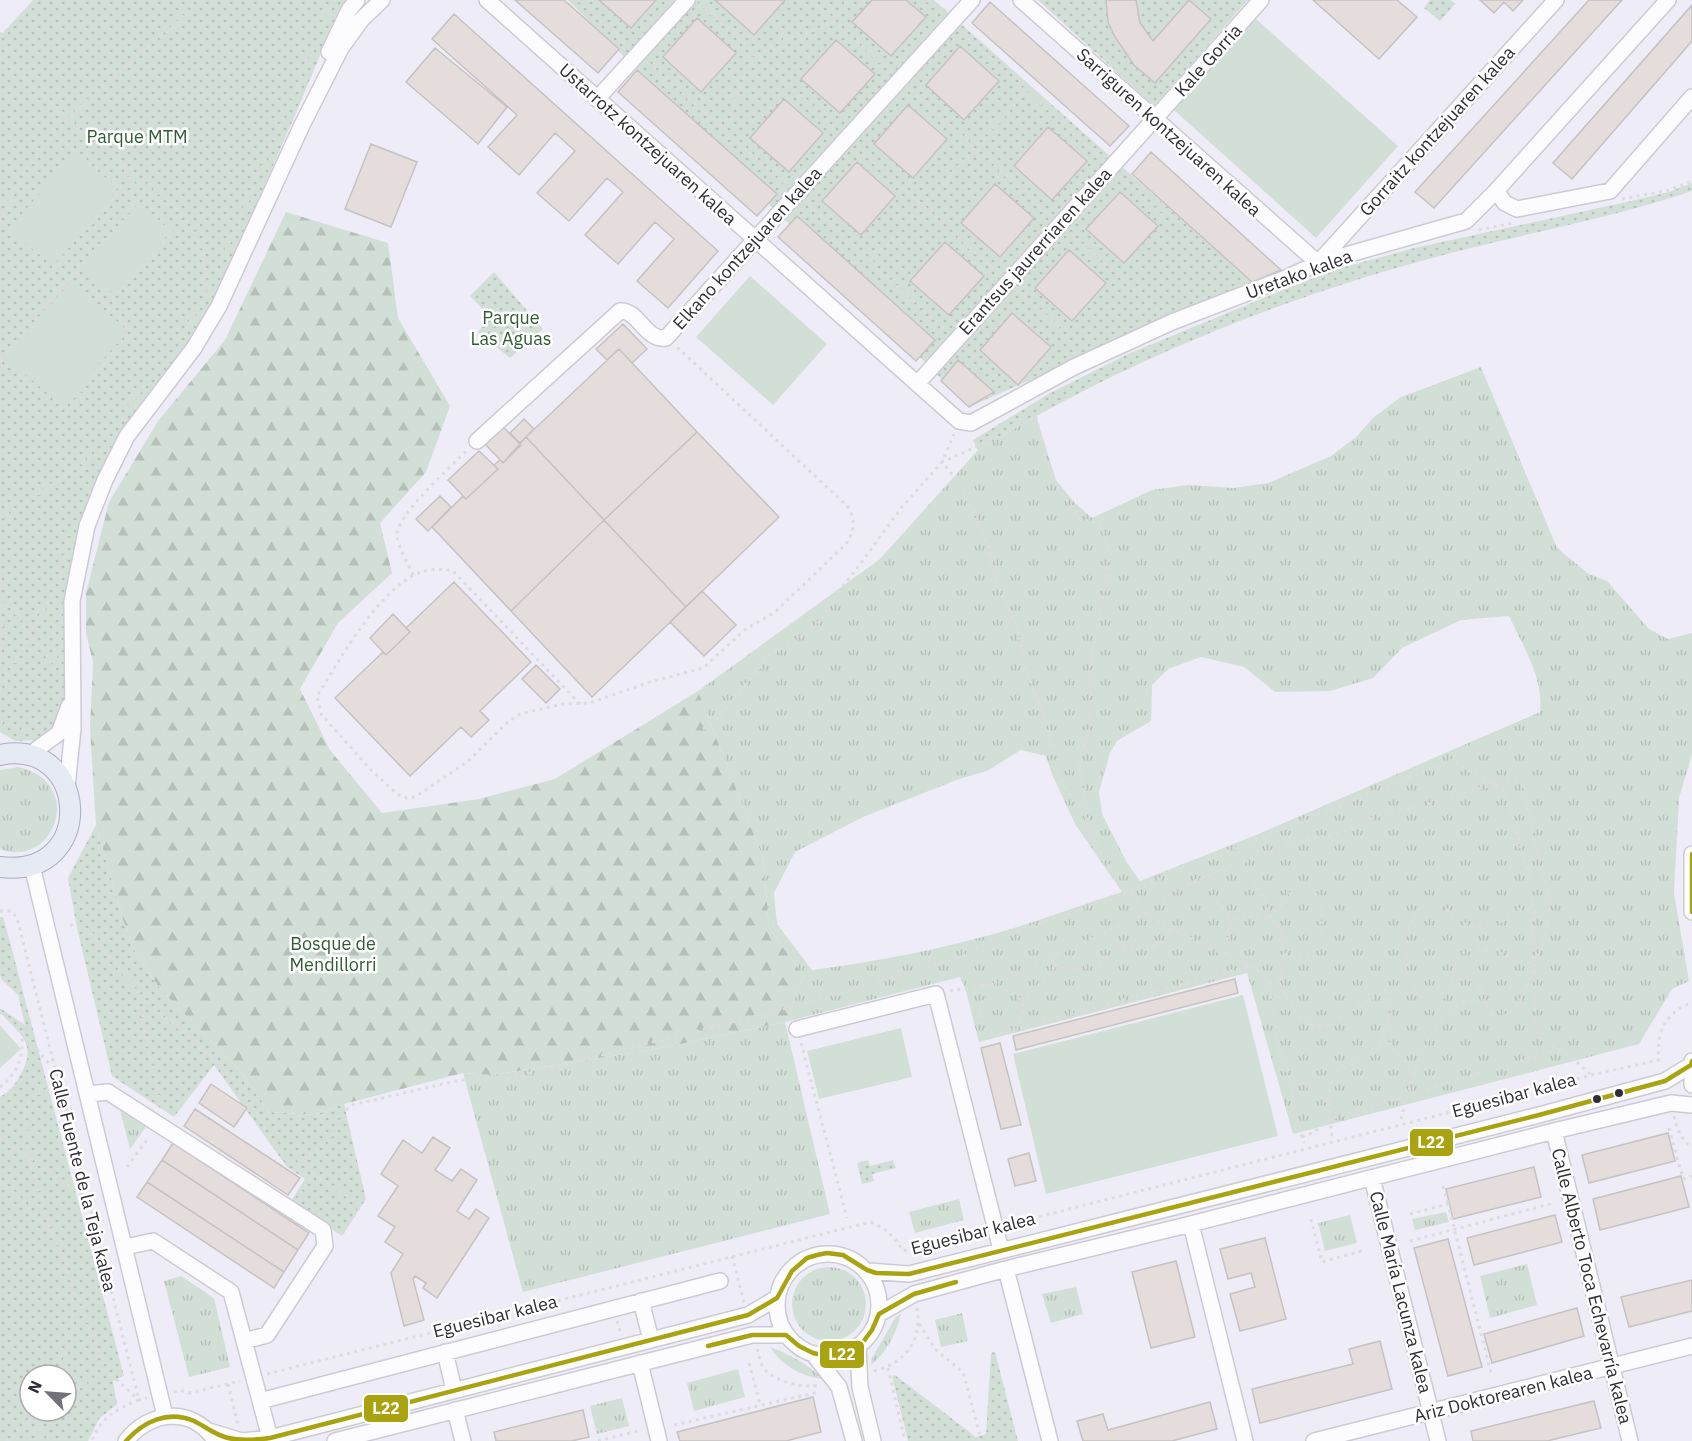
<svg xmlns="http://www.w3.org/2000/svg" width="1692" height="1441" font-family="'IBM Plex Sans',sans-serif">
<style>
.grass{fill:url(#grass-tufts);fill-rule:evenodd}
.forest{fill:url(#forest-firs)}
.park{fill:url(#park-dots);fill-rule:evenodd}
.pitch{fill:#d2dfd7}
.building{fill:#e4dddc;stroke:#c6c2c2;stroke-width:1.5}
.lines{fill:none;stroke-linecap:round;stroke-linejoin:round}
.minor-casing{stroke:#cccbd5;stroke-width:18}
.major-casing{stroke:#aaaec2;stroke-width:22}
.path{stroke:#dcdcdf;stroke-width:3;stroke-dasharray:3 4.5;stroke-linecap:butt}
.minor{stroke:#fcfcfe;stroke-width:15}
.major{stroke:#e6eaf3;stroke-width:20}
.bus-1-casing{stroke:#fff;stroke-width:9}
.bus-1{stroke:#a9a311;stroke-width:4.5}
.bus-dot{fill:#2f2d38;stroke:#fff;stroke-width:2}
.labels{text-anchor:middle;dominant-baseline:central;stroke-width:5;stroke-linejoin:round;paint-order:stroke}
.street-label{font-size:18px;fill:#2f2d38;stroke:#fff}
.park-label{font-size:18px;fill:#305c34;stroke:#fff}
.line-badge{stroke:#fff;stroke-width:2}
.badge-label{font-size:16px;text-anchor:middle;font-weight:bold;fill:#fff}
</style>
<defs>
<pattern id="grass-tufts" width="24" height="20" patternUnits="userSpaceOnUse" patternTransform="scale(1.5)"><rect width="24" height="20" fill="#d2dfd7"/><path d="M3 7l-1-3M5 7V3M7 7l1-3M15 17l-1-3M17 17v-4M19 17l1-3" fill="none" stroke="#b5c0b9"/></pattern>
<pattern id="forest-firs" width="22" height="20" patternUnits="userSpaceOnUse" patternTransform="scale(1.5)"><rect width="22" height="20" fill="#d2dfd7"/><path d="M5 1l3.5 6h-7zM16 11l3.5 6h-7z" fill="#b5c0b9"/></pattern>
<pattern id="park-dots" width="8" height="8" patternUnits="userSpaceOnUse" patternTransform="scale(1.5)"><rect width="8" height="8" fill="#d2dfd7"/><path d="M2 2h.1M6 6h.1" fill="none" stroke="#b5c0b9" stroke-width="1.8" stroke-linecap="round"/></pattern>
</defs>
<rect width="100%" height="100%" fill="#eeedf7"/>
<path class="grass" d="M1481,367L1557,548L1589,574L1607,581L1649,629L1668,639L1692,633V754L1679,798L1674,893L1689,981L1672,989L1639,1044L1293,1134L1247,973L979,1042L965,988L960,977L785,1022L830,1214L523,1292L463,1073L492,1075L656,1049L785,1022L804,976L769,928L763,858L698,691L880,559L978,450L1036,416L1056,480L1074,502L1092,518L1152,490L1188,485L1234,488L1268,483L1331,456L1356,437L1374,417L1401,397ZM1509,616C1523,646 1544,679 1540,712L1256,835L1140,881L1126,861L1102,814L1099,792L1110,753L1117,741L1151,721L1152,685L1168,669L1201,657L1244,667L1275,692L1330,691L1373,678L1402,648L1461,620ZM1021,750L1046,756L1052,774L1075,824L1122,892C1086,903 1050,917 1014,928C948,948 880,961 812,970L777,924L774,893L795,852L863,817L959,779L987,771Z
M18,767C87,782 54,870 0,849V770Z
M120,1110L146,1127L130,1149Z
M959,1199L964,1220L915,1233L909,1212Z
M1446,1212L1449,1222L1415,1230L1412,1219Z
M1350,1215L1357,1243L1325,1251L1318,1223Z
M1527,1264L1537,1305L1490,1318L1480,1276Z
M792 1304a37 37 0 1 1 74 0a37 37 0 1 1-74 0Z
M181,1276L214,1298L230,1367L189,1377L164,1281Z
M1076,1287L1083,1314L1051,1323L1042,1294Z
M901,1313C897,1333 886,1353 871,1365L872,1358L895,1318Z
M962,1313L968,1341L941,1347L935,1320Z
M770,1347C788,1354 809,1364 823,1379C802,1377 781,1365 770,1347Z
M738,1369L745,1397L694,1411L687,1383Z
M622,1398L629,1426L597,1434L590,1406Z"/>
<path class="forest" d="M286,212L388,243L398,318L450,406L426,472L380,523L392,573L338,623L300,689L330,750L382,813L479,799L555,779L698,691L763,858L769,928L804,976L785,1022L656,1049L492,1075L463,1073L344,1104L315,1115L269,1112L242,1073L161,990L136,954L123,920L96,825L90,728L93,662L86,633V593L109,502L158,421L225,340Z"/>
<path class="park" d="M33,0H348L337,14L299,106L215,299L191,341L127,425L91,493L71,562L65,610V698L56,725L38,740L15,741L0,732V32L3,33Z
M568,0H934L1252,282L969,407Z
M1038,0H1248L1154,106Z
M1430,0H1451L1455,4L1440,21L1424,8Z
M1692,183V191C1616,217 1537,231 1459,251C1290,294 1127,359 978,450L973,440L1050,393L1128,354L1290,287L1341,268L1414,248L1631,201L1669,192Z
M494,272L543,329L510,358L478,332L490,317L470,296Z
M96,825L123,920L136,954L161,990L242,1073L269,1112L315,1115L344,1104L366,1199L342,1236L290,1203L305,1179L287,1167L214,1065L174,1117L112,1076L77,928L68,878Z
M0,917H3L11,946L124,1376L113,1381L117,1404L99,1419L88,1441H0V1097C9,1092 14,1086 19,1077C39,1044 21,1036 0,1012V1008L25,1025L18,995L1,979L0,974ZM30,1375H66V1411H30Z
M868,1160L870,1166L893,1160L896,1168L872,1174L874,1181L862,1184L857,1163Z
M995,1352L1018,1441H908L892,1376L895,1375L976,1437L986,1434L991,1353Z"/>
<path class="pitch" d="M1256,19L1398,146L1316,238L1174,110Z
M75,152L118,188L53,266L9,229Z
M136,206L170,232L115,295L83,268Z
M750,276L827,344L773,405L696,337Z
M71,281L128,331L62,406L5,357Z
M1243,995L1278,1136L1046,1194L1013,1054Z
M0,1025L21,1049L0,1068Z
M901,1028L912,1077L819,1099L807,1051Z"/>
<path class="building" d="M515,0H564L619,49L598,73Z
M599,0H656L631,28Z
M715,0H785L754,35Z
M872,0H906L926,17L891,56L852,22Z
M1106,0H1136L1140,23L1153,41L1189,0L1211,19L1155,83L1134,65L1115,37L1108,22Z
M1313,0H1397L1417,17L1379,59Z
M1480,0H1523L1513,11L1504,2L1494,13Z
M1589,0H1622L1434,208L1415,192Z
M990,2L1129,126L1110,146L972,23Z
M1692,5V41L1572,179L1553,163Z
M454,14L718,251L668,308L637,281L674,239L655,222L618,264L585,235L623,192L607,178L569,221L537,193L575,151L555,133L519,175L488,147L517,115L432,39Z
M697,18L736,53L701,92L663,57Z
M836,40L875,74L840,113L801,79Z
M960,46L999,81L964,120L926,85Z
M435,48L507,107L478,144L406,82Z
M637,70L777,194L757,216L618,92Z
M784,99L823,133L789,172L750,138Z
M908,105L947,139L913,178L874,144Z
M1048,127L1087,161L1052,200L1014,166Z
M371,144L417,162L391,227L345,209Z
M1151,152L1281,270L1252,282L1132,174Z
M857,162L895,196L861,235L822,201Z
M995,184L1034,218L1000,257L961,223Z
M1120,192L1158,226L1124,263L1086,229Z
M797,216L935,340L916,361L778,237Z
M945,242L984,276L949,315L910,281Z
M1069,250L1106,283L1072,321L1035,288Z
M1012,313L1051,347L1018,385L980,350Z
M623,324L647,349L632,363L619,349L607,360L596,349Z
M619,349L697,432L604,520L526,437Z
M958,360L994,392L969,407L941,381Z
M524,419L534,429L520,443L510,433Z
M503,427L521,445L503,463L485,444Z
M697,432L779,517L686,607L604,520Z
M526,437L604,520L511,611L432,527L463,496L466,499L498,469L494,465L500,460L503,463Z
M479,451L498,469L466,499L448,480Z
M440,496L451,507L428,531L416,519Z
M604,520L686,607L592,697L511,611Z
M454,582L531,662L480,711L489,720L471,737L461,727L410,776L335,698L383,652L386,655L410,632L406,628Z
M702,591L736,625L704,656L670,622Z
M393,614L410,632L386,655L370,638Z
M536,665L560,689L546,703L522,679Z
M1235,979L1238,993L1016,1050L1013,1036Z
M1000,1043L1021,1125L1001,1129L981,1048Z
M211,1084L247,1108L234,1127L199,1103Z
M195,1109L300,1178L288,1195L184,1126Z
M1668,1133L1675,1161L1589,1183L1582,1155Z
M433,1137L450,1148L435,1170L452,1181L461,1169L477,1180L457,1211L469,1219L476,1209L489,1218L437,1298L423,1288L426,1283L415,1276L413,1279L424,1320L404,1326L391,1273L403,1254L385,1242L395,1227L378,1216L398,1186L381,1174L403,1140L422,1153Z
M173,1143L309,1233L298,1250L162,1160Z
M1029,1153L1036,1181L1015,1186L1008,1159Z
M162,1160L298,1250L284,1272L147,1182Z
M1534,1167L1541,1197L1453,1219L1446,1189Z
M1681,1176L1689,1207L1600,1230L1593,1199Z
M147,1182L284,1272L274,1288L137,1197Z
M1555,1215L1562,1242L1474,1265L1467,1238Z
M1265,1238L1286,1319L1240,1331L1230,1294L1255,1287L1251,1273L1228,1279L1220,1249Z
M1448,1239L1482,1367L1448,1376L1414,1248Z
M1176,1261L1195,1337L1151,1348L1132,1272Z
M1692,1280V1311L1629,1327L1621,1297Z
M1577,1308L1584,1336L1492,1363L1484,1334Z
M1380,1341L1392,1389L1260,1423L1252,1389L1353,1364L1349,1349Z
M813,1397L821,1432L786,1441H680L677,1432Z
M1594,1401L1601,1428L1547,1441H1473L1471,1431Z
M1210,1402L1217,1429L1172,1441H1083L1077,1421L1103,1414L1108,1430Z
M583,1410L589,1437L572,1441H496L494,1432Z"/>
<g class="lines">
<g class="minor-casing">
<path id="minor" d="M487,0L959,421L971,423L1074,367L1172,322L1286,278L1318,263L1466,221L1496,191L1668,0
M1021,0L1318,263
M329,52L349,10L357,0
M597,99L687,0
M1496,191L1505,203L1517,209L1610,191L1692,97
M1318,263L1556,0
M917,384L1261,0
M477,441L620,311C639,310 645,341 666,338L972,0
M29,755L59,733L69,706
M67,787L73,728L72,601L87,526L105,480L127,436L194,348L219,306L302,125L341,48L362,19L382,0
M1692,854V912
M32,866L165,1416
M797,1029L936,994L1001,1250
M1692,1061V1085
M87,1094L108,1092L323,1230L325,1246L267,1335L244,1341
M1554,1131L1630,1441
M1372,1178L1438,1441
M1191,1224L1245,1441
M125,1247L153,1241L231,1292L270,1438
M777 1305a51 51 0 1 1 102 0a51 51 0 1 1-102 0Z
M1006,1269L1050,1441
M868,1271L909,1274L1539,1115L1665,1081L1691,1065
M641,1301L651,1340
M879,1314L914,1294L1006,1269L1179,1227L1554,1131L1671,1103L1692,1105
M858,1347L860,1387L873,1441
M445,1352L454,1390
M814,1355L839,1387L854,1441
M640,1363L659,1441
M260,1401L720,1281
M455,1410L463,1441
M209,1431L242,1441L270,1438L748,1315L777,1298
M126,1441C149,1411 191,1406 214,1439
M335,1441L752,1335H786
M1314,1441L1692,1346"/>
</g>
<g class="major-casing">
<path id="major" d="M0,755C89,737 98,879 0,867"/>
</g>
<path class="path" d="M578,0L627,45
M811,0L890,71
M927,0L942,13
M699,3L836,128
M324,23L334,0
M962,32L1101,159
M0,37L36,0
M0,56C26,80 52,104 78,127C111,157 184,202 199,242C205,257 205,276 208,292
M648,63L787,185
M910,90L1051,216
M720,126L731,115L741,81L753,58L781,40L823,28L835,21L847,0
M55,134L136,202
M857,147L997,272
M1121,178L1164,217
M1622,199L1670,190L1692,181
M808,204L946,331
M0,223L16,187L48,140L93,94L176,24L195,0
M1479,230L1513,223
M1071,234L1161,313
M871,262L1027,91
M217,271L313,49
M43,281L121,189
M1018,290L1061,329
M107,305L172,233L142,196L118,161
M178,342L207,293
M967,350L1003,383
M0,360L142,196
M0,361L67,412L130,330L76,272
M129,406L145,385
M0,518C36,498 68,472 102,450
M413,575C408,564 398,547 397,536C394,517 454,464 468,449
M0,578L13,608L27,633L43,650L57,673
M59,580L69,534
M56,610L54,628L56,663
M0,665L3,599L0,583
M0,689L59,582
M580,704L453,571C439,568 425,569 412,576C373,599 341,658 317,696L321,714L370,769L397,794L407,798L415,797L467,762L508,722L520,714L562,704L590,703L650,682L703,668L747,628L774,613L846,544C855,531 856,519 847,506L677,347
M0,722L28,731L46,723
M703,729L715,720L771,654L808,633L821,620L839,590L855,571L902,507L942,462L954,434
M1098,849L1088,819L1079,762L1090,725L1091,662L1111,552L1100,524L1078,518C1072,504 1060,493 1053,480C1049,471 1052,470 1044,462L1045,452L1036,417C1004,431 974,449 942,462L959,483L988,545L996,582L1017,628L1026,671L1047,724L1054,766L1063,785L1079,807L1086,831L1112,871L1147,913L1171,929L1257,969L1268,982L1279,1048L1290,1082L1294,1113L1304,1143
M1243,861L1267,906L1269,920L1294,889L1304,888L1319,896C1321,906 1321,915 1321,925C1321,954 1312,959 1285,954
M1199,879L1207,883L1215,900L1233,920
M0,911H11L17,918L139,1400C118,1408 99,1419 92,1441
M70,925L82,927L92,934L128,980L152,1005L226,1070L287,1161L310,1178
M1227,955V934L1233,920C1288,906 1287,942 1280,984L1268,982
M1055,965L1063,968L1079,969L1100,963L1120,947L1150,948L1165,941L1171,929
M1532,970C1528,984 1518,1015 1500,1017C1497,1017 1494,1015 1491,1014C1477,991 1491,978 1452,979C1454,970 1455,959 1463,953C1477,942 1519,960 1534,965
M991,984C1014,993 1036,1001 1015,1026
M1280,984L1298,1016L1311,1025L1325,1026L1386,990L1418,994L1427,999L1439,1000L1449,992L1452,979
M984,985L980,1020L986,1031L1000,1033L1249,966
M950,991L991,984L1147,913L1171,894L1199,879L1257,856L1310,838L1333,835L1390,811L1426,805L1514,778L1523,780L1534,841L1550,897L1549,924L1535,961
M1418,994C1415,987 1410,980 1408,973C1403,953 1405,902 1435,904C1451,906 1454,927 1479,927C1485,927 1496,924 1501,921C1512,915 1520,903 1534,912C1539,915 1544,920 1548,924
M146,1000L142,1010L143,1022L161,1108
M1022,1002L1052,971L1055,965L1050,956
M0,1012L20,1029L50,1065
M1384,1037L1414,1073
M801,1043L847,1218
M1288,1076L1306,1085L1329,1103
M0,1087C19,1072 25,1054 21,1031
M1674,1116C1677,1130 1681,1139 1692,1148
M1401,1119C1411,1083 1426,1018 1463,1003C1469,1000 1479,1001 1486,1001
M1669,1128L1683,1179L1692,1176
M1332,1136C1329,1114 1327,1093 1334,1072L1364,1059L1378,1049L1386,1031L1391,1013L1386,990
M0,1137L87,1198
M1302,1137L1314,1132L1330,1119L1556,1050
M309,1155C319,1149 329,1143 334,1133C340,1121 341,1113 352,1105L460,1080H503L811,1002L961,957L989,941L1111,899L1452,760L1505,792L1532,887L1535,1013L1537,1035L1545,1042L1571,1057L1590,1074
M291,1165L309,1155L313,1174L298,1198
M127,1167L149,1137
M313,1174L361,1205L342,1234L337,1230
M0,1183C36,1206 65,1245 72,1288C76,1317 69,1347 60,1375
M1443,1186L1448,1204
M1410,1214L1448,1204L1491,1373
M1311,1219L1322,1262L1365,1250
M1010,1224L1526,1093L1591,1075L1659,1060C1655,1034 1666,1011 1692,1003
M53,1234L27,1156C33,1122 6,1102 55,1087
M1410,1241L1554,1203
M732,1256L744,1302
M617,1321L621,1335
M919,1324L937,1351L963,1372L980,1436V1441
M757,1349C759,1354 760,1363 763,1367C773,1382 805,1389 821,1385
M749,1363L760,1404
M888,1368L905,1441
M105,1369L139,1400L147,1398
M874,1371C905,1363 923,1341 917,1308
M267,1374L870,1222C886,1228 895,1237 903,1251L983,1231
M228,1384L238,1425
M174,1392L180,1390L189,1393L240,1381
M66,1397L105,1369L80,1302L73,1290
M43,1411L37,1413V1426L45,1441
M674,1425L819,1392
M6,1441L39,1411
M598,1441L642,1430"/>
<use href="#minor" class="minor"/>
<use href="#major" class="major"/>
<g class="bus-1-casing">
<path id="bus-1" d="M1692,854V912
M708,1346L752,1335H786L799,1346L813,1353L826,1356L840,1355L852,1351L863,1342L872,1330L879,1314L914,1294L956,1282
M126,1441C144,1421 168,1410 194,1421C206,1427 215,1435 228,1438C242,1441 255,1440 270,1438L748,1315L777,1298L792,1271L807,1258L817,1255L827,1253L843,1255L867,1270L876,1273L909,1274L1539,1115L1665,1081L1691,1065L1692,1061"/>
</g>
<use href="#bus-1" class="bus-1"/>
</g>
<g class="bus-dot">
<circle cx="1619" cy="1093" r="5"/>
<circle cx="1597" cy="1099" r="5"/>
</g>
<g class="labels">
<g class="street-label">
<text transform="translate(1208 60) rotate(-48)">Kale Gorria</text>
<text transform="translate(1437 131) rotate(-48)">Gorraitz kontzejuaren kalea</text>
<text transform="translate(1169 132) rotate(42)">Sarriguren kontzejuaren kalea</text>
<text transform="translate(648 144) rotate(42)">Ustarrotz kontzejuaren kalea</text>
<text transform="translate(747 248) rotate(-48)">Elkano kontzejuaren kalea</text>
<text transform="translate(1035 251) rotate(-48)">Erantsus jaurerriaren kalea</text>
<text transform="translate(1299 274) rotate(-20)">Uretako kalea</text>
<text transform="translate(1514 1095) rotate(-15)">Eguesibar kalea</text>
<text transform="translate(83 1180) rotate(76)">Calle Fuente de la Teja kalea</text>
<text transform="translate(973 1233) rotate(-14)">Eguesibar kalea</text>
<text transform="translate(1592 1286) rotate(76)">Calle Alberto Toca Echevarría kalea</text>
<text transform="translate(1401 1292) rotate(76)">Calle María Lacunza kalea</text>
<text transform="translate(495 1316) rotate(-14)">Eguesibar kalea</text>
<text transform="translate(1503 1394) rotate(-14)">Ariz Doktorearen kalea</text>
</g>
<g class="park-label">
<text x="137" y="136">Parque MTM</text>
<text x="511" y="317">Parque<tspan x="511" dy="21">Las Aguas</tspan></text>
<text x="333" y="943">Bosque de<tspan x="333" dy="21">Mendillorri</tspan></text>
</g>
</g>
<g class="line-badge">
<rect x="1409" y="1128" width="45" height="29" rx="6" fill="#a9a311"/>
<rect x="819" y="1340" width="46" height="29" rx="6" fill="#a9a311"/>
<rect x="363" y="1394" width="46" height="29" rx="6" fill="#a9a311"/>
</g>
<g class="badge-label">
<text x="1431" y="1148">L22</text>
<text x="842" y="1360">L22</text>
<text x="386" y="1414">L22</text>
</g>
<g transform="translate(48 1393) rotate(295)"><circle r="28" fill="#ffffff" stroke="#acabaf" stroke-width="1.5"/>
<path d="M0-4.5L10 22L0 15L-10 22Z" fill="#72707b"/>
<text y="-9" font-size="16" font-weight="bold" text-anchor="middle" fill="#2f2d38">N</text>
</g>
</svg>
